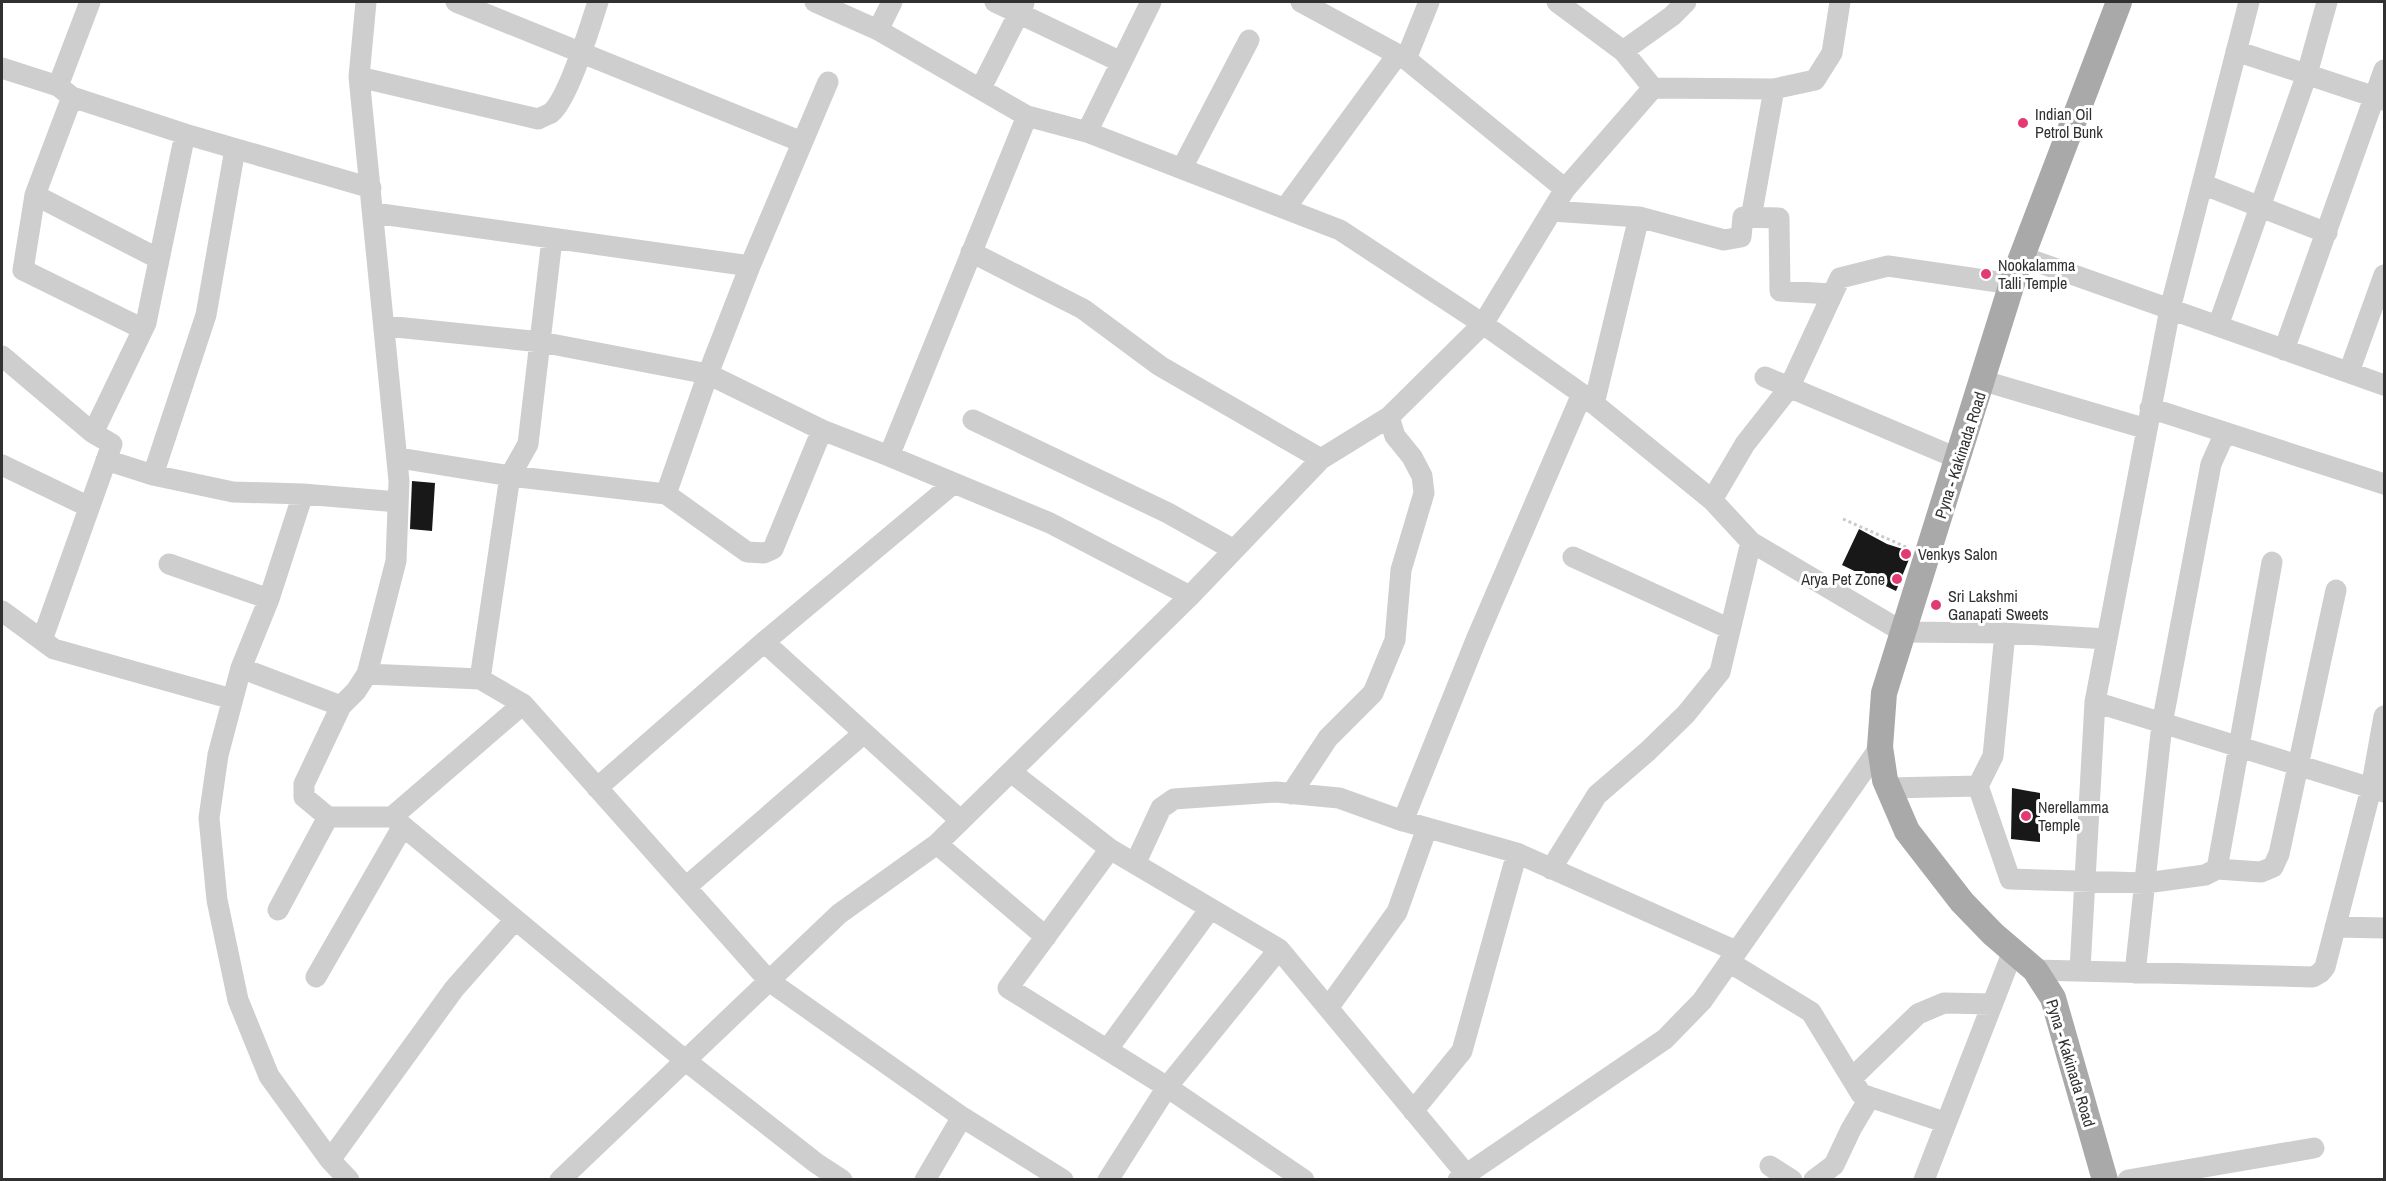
<svg xmlns="http://www.w3.org/2000/svg" width="2386" height="1181" font-family="'Archivo Narrow',sans-serif">
<style>
.building{fill:#181818}
.lines{fill:none;stroke-linecap:round;stroke-linejoin:round}
.path{stroke:#cbcbcb;stroke-width:3;stroke-dasharray:3 3;stroke-linecap:butt}
.minor{stroke:#cecece;stroke-width:21}
.major{stroke:#a9a9a9;stroke-width:26}
.poi-dot{fill:#e13b71;stroke:#fff;stroke-width:2}
.labels{text-anchor:middle;dominant-baseline:central;stroke-width:6;stroke-linejoin:round;paint-order:stroke}
.poi-label{font-size:16px;fill:#313131;stroke:#fff;text-anchor:start}
.street-label{font-size:16px;fill:#313131;stroke:#fff}
</style>
<rect width="100%" height="100%" fill="#fff"/>
<path class="building" d="M412,481L435,483L432,531L410,529Z
M1859,529L1887,544L1912,552L1896,591L1842,565Z
M2012,788L2040,793V842L2011,839Z"/>
<g class="lines">
<path class="path" d="M1843,519L1906,547"/>
<path class="minor" d="M366,2L359,77L538,119C542,117 547,115 551,113C569,98 590,26 598,2
M456,2L802,142
M995,2L1121,62
M1301,2L1406,59L1565,189
M1557,2L1623,51L1653,88L1565,189L1483,324L1582,394L1712,500L1751,542L1903,632L2005,633L2107,639
M2249,2L2170,309L2095,702L2384,792
M878,30L892,2
M1623,51L1672,16L1686,2
M2236,51L2384,100
M1406,59L1429,2
M2,68L58,86L90,2
M828,82L750,266L708,374L822,430L889,456
M58,86L72,97L185,134L371,188
M981,88L1024,3
M1653,88L1774,89L1815,80L1832,53L1840,2
M72,97L35,195L23,270L143,329
M1027,116L889,456L1050,523L1190,596
M1087,132L1151,2
M1182,168L1249,40
M2202,184L2327,233
M35,195L159,259
M1286,207L1398,54
M1552,211L1639,217L1724,240L1741,237L1743,217L1779,218L1780,291L1832,294
M374,213L750,266
M1751,218L1774,89
M971,252L1083,309L1160,366L1321,459
M2023,257L2384,385
M386,326L541,342L708,374L666,494L510,476L399,458
M2218,326L2307,74L2327,2
M2284,350L2384,70
M2,356L93,433
M2349,372L2384,275
M1765,377L1959,459
M1984,381L2147,429
M1582,394L1476,640L1403,821L1517,853L1736,951
M1594,404L1639,217
M2150,408L2384,484
M973,420L1168,513L1234,550
M106,460L153,475L233,492L303,494
M2,465L89,507
M153,475L206,315L235,149
M666,494L747,552L764,553L773,549L822,430
M1712,500L1745,444L1789,388L1840,278L1888,266L2012,284
M1573,557L1730,629
M169,564L269,599
M2,611L54,649L232,699
M42,640L112,444L93,433L146,323L185,134
M764,642L960,820
M241,668L341,706L356,691L367,674L396,561L399,481L359,77
M367,674L480,679L510,476L528,444L552,239
M480,679L523,704L769,981L962,1117L1063,1180
M523,704L392,817L686,1061L816,1163L842,1180
M341,706L304,784V797L328,817H392
M1011,772L1110,849L1279,949L1167,1087L1008,988L1110,849
M1978,786L2010,879L2146,883L2205,875L2217,869L2272,562
M597,788L764,642L954,483
M1889,788L1978,786L1993,756L2005,633
M1291,794L1328,738L1373,693L1395,640L1401,570L1424,493L1422,476L1412,457L1395,436L1389,417
M937,844L1046,937
M1135,864L1161,808L1174,799L1276,792L1339,798L1403,821
M1551,869L1597,795L1648,751L1686,714L1720,672L1751,542
M2217,869L2261,872L2273,867L2279,854L2336,590
M686,887L864,733
M278,910L328,817
M2335,927L2384,928
M1279,949L1466,1174
M1729,962L1811,1012L1861,1094L1944,1122
M2080,969L2095,702
M2035,970L2313,977L2320,973L2325,967L2371,789L2384,716
M2135,973L2162,724L2211,464L2225,433
M316,977L403,826
M1328,1008L1397,912L1427,828
M1107,1050L1210,909
M1852,1078L1918,1014L1944,1003L1992,1004
M1413,1111L1462,1051L1517,853
M330,1160L454,989L514,921
M1770,1166L1792,1180
M349,1180L330,1160L269,1076L238,1000L217,900L209,818L218,755L241,668L269,599L303,494L398,502
M560,1180L839,914L937,844L1190,596L1321,459L1389,417L1483,324L1340,230L1087,132L1027,116L878,30L815,2
M925,1180L962,1117
M1108,1180L1167,1087L1304,1180
M1458,1180L1665,1039L1702,1001L1880,747
M1814,1180L1834,1165L1851,1129L1870,1097
M1924,1180L2013,951
M2128,1180L2314,1148"/>
<path class="major" d="M2105,1180L2053,998L2035,970L1993,934L1962,902L1907,831L1885,780L1880,747L1884,693L2014,277L2119,2"/>
</g>
<g class="poi-dot">
<circle cx="2023" cy="123" r="6"/>
<circle cx="1986" cy="274" r="6"/>
<circle cx="1906" cy="554" r="6"/>
<circle cx="1897" cy="579" r="6"/>
<circle cx="1936" cy="605" r="6"/>
<circle cx="2026" cy="816" r="6"/>
</g>
<g class="labels">
<g class="poi-label">
<text x="2035" y="114">Indian Oil<tspan x="2035" dy="18">Petrol Bunk</tspan></text>
<text x="1998" y="265">Nookalamma<tspan x="1998" dy="18">Talli Temple</tspan></text>
<text x="1918" y="554">Venkys Salon</text>
<text x="1885" y="579" text-anchor="end">Arya Pet Zone</text>
<text x="1948" y="596">Sri Lakshmi<tspan x="1948" dy="18">Ganapati Sweets</tspan></text>
<text x="2038" y="807">Nerellamma<tspan x="2038" dy="18">Temple</tspan></text>
</g>
<g class="street-label">
<text transform="translate(1960 455) rotate(-72)">Pyna - Kakinada Road</text>
<text transform="translate(2071 1063) rotate(73)">Pyna - Kakinada Road</text>
</g>
</g>
<rect width="2386" height="1181" fill="none" stroke="#313131" stroke-width="6"/>
</svg>
